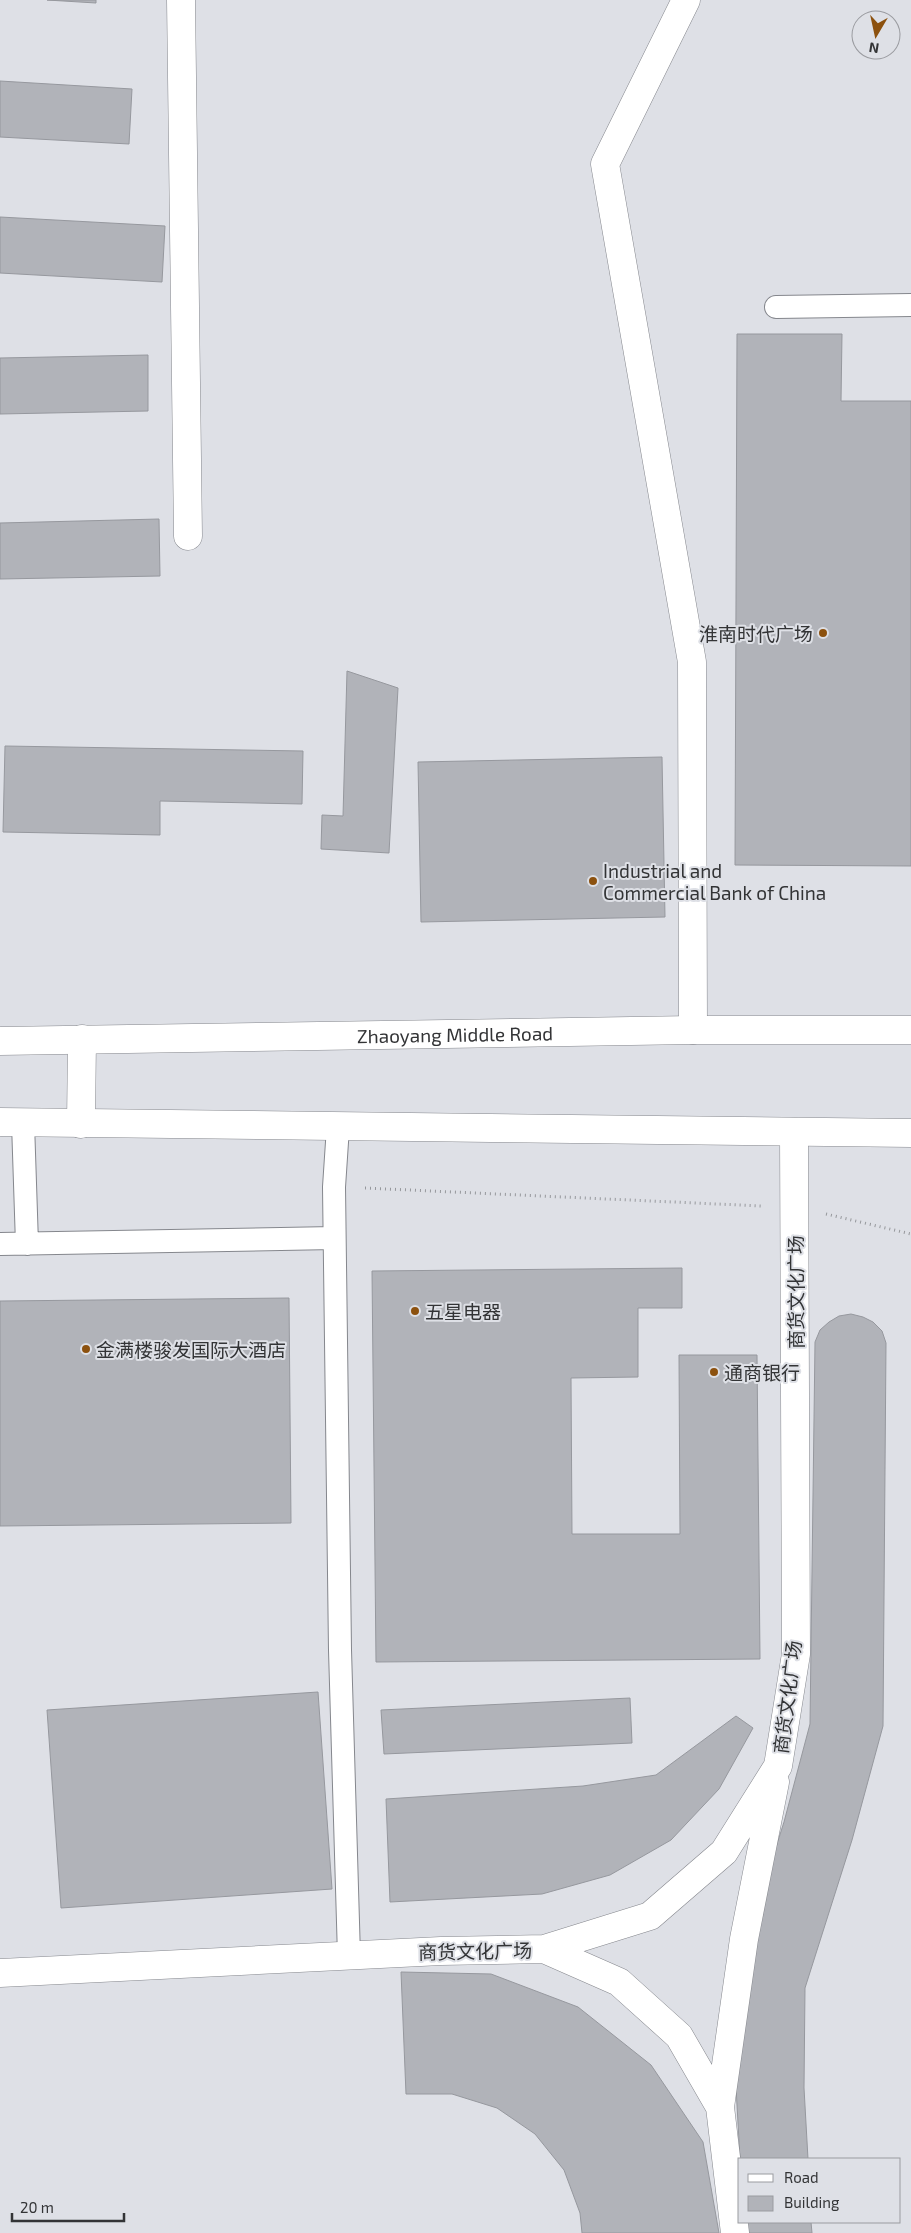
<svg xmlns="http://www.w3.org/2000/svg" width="911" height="2233" font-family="'Exo 2','Noto Sans SC',sans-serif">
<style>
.building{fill:#b1b3b9;stroke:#96989e}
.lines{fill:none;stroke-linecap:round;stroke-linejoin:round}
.lane-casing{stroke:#85878d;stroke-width:24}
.street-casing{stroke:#85878d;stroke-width:29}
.secondary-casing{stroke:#85878d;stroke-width:29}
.path{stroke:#95979b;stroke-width:3;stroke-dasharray:1 4;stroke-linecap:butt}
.lane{stroke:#fff;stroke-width:22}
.street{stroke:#fff;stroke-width:28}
.secondary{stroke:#fff;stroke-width:28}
.poi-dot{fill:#8c510e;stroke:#dee0e6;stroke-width:2}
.labels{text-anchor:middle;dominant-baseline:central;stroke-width:4;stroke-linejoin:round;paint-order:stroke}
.poi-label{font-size:19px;fill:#333436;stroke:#dee0e6;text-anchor:start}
.street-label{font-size:19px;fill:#333436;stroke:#dee0e6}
</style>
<rect width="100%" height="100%" fill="#dee0e6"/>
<path class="building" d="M47,0H96V3Z
M0,81L132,89L129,144L0,137Z
M0,217L165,226L162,282L0,273Z
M737,334H842L841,401H911V866L735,865Z
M148,355V411L0,414V358Z
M159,519L160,576L0,579V523Z
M347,671L398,688L389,853L321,849L322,815L343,816Z
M5,746L303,751L302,804L160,801V835L3,832Z
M662,757L665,917L421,922L418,762Z
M682,1268V1308H638V1377L571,1378L572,1534H680L679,1355H757L760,1659L376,1662L372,1271Z
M289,1298L291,1523L0,1526V1301Z
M851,1314L863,1317L873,1322L882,1331L886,1343L883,1726L852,1840L805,1988L804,2088L808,2159H740L736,2087L738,1967L784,1822L810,1724L815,1342L820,1330L829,1322L839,1316Z
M318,1692L332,1889L61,1908L47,1710Z
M630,1698L632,1743L384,1754L381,1710Z
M736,1716L753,1728L719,1789L671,1840L610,1875L542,1894L390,1902L386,1799L583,1786L656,1775Z
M401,1972L491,1974L578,2007L651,2065L703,2142L719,2233H582L580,2213L564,2170L535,2134L497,2108L452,2094H406Z
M744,2222H811L812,2233H744Z"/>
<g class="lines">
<g class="lane-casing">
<path id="lane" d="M776,307L911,305
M23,1123L27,1244
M338,1127L334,1187L340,1650L349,1956
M0,1244L334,1238"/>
</g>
<g class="street-casing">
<path id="street" d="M181,0L188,536
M686,0L605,164L692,662L693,1030
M544,1949L619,1982L679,2036L720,2107L735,2233
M0,1973L441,1951L544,1949L650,1916L724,1852L778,1766L796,1654L794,1132
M720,2107L744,1939L775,1782"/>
</g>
<g class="secondary-casing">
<g id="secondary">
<path id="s1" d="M0,1041L693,1030H911"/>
<path d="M0,1122L911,1133"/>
<path d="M81,1124L82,1039"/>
</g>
</g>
<path class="path" d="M365,1188L761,1206
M826,1214L911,1234"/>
<use href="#lane" class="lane"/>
<use href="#street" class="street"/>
<use href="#secondary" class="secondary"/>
</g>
<g class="poi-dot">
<circle cx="823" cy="633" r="5"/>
<circle cx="593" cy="881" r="5"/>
<circle cx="415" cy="1311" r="5"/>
<circle cx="86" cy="1349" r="5"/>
<circle cx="714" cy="1372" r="5"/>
</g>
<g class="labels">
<g class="poi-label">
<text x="813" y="633" text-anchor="end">淮南时代广场</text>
<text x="603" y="870">Industrial and<tspan x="603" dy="22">Commercial Bank of China</tspan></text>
<text x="425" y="1311">五星电器</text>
<text x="96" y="1349">金满楼骏发国际大酒店</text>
<text x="724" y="1372">通商银行</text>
</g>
<g class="street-label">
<text stroke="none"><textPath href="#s1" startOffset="455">Zhaoyang Middle Road</textPath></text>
<text transform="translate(795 1292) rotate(-90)">商货文化广场</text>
<text transform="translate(787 1697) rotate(-83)">商货文化广场</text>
<text transform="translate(475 1951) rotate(-1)">商货文化广场</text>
</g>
</g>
<rect x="738" y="2158" width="162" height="65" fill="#dee0e6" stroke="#9a9ba0"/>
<rect x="748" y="2174" width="25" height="8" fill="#ffffff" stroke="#9a9ba0"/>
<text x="784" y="2183" font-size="15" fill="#333436">Road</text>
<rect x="748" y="2196" width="25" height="15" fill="#b1b3b9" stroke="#9a9ba0"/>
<text x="784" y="2208" font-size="15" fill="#333436">Building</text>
<g transform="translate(876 35) rotate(189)"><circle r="24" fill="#dee0e6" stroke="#9a9ba0"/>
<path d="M0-4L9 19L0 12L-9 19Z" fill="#8c510e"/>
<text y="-8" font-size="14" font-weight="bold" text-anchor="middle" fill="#333436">N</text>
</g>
<path d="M12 2213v8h112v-8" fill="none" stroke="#333436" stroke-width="2.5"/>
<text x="20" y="2213" font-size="15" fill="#333436" stroke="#dee0e6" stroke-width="4" paint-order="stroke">20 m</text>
</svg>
